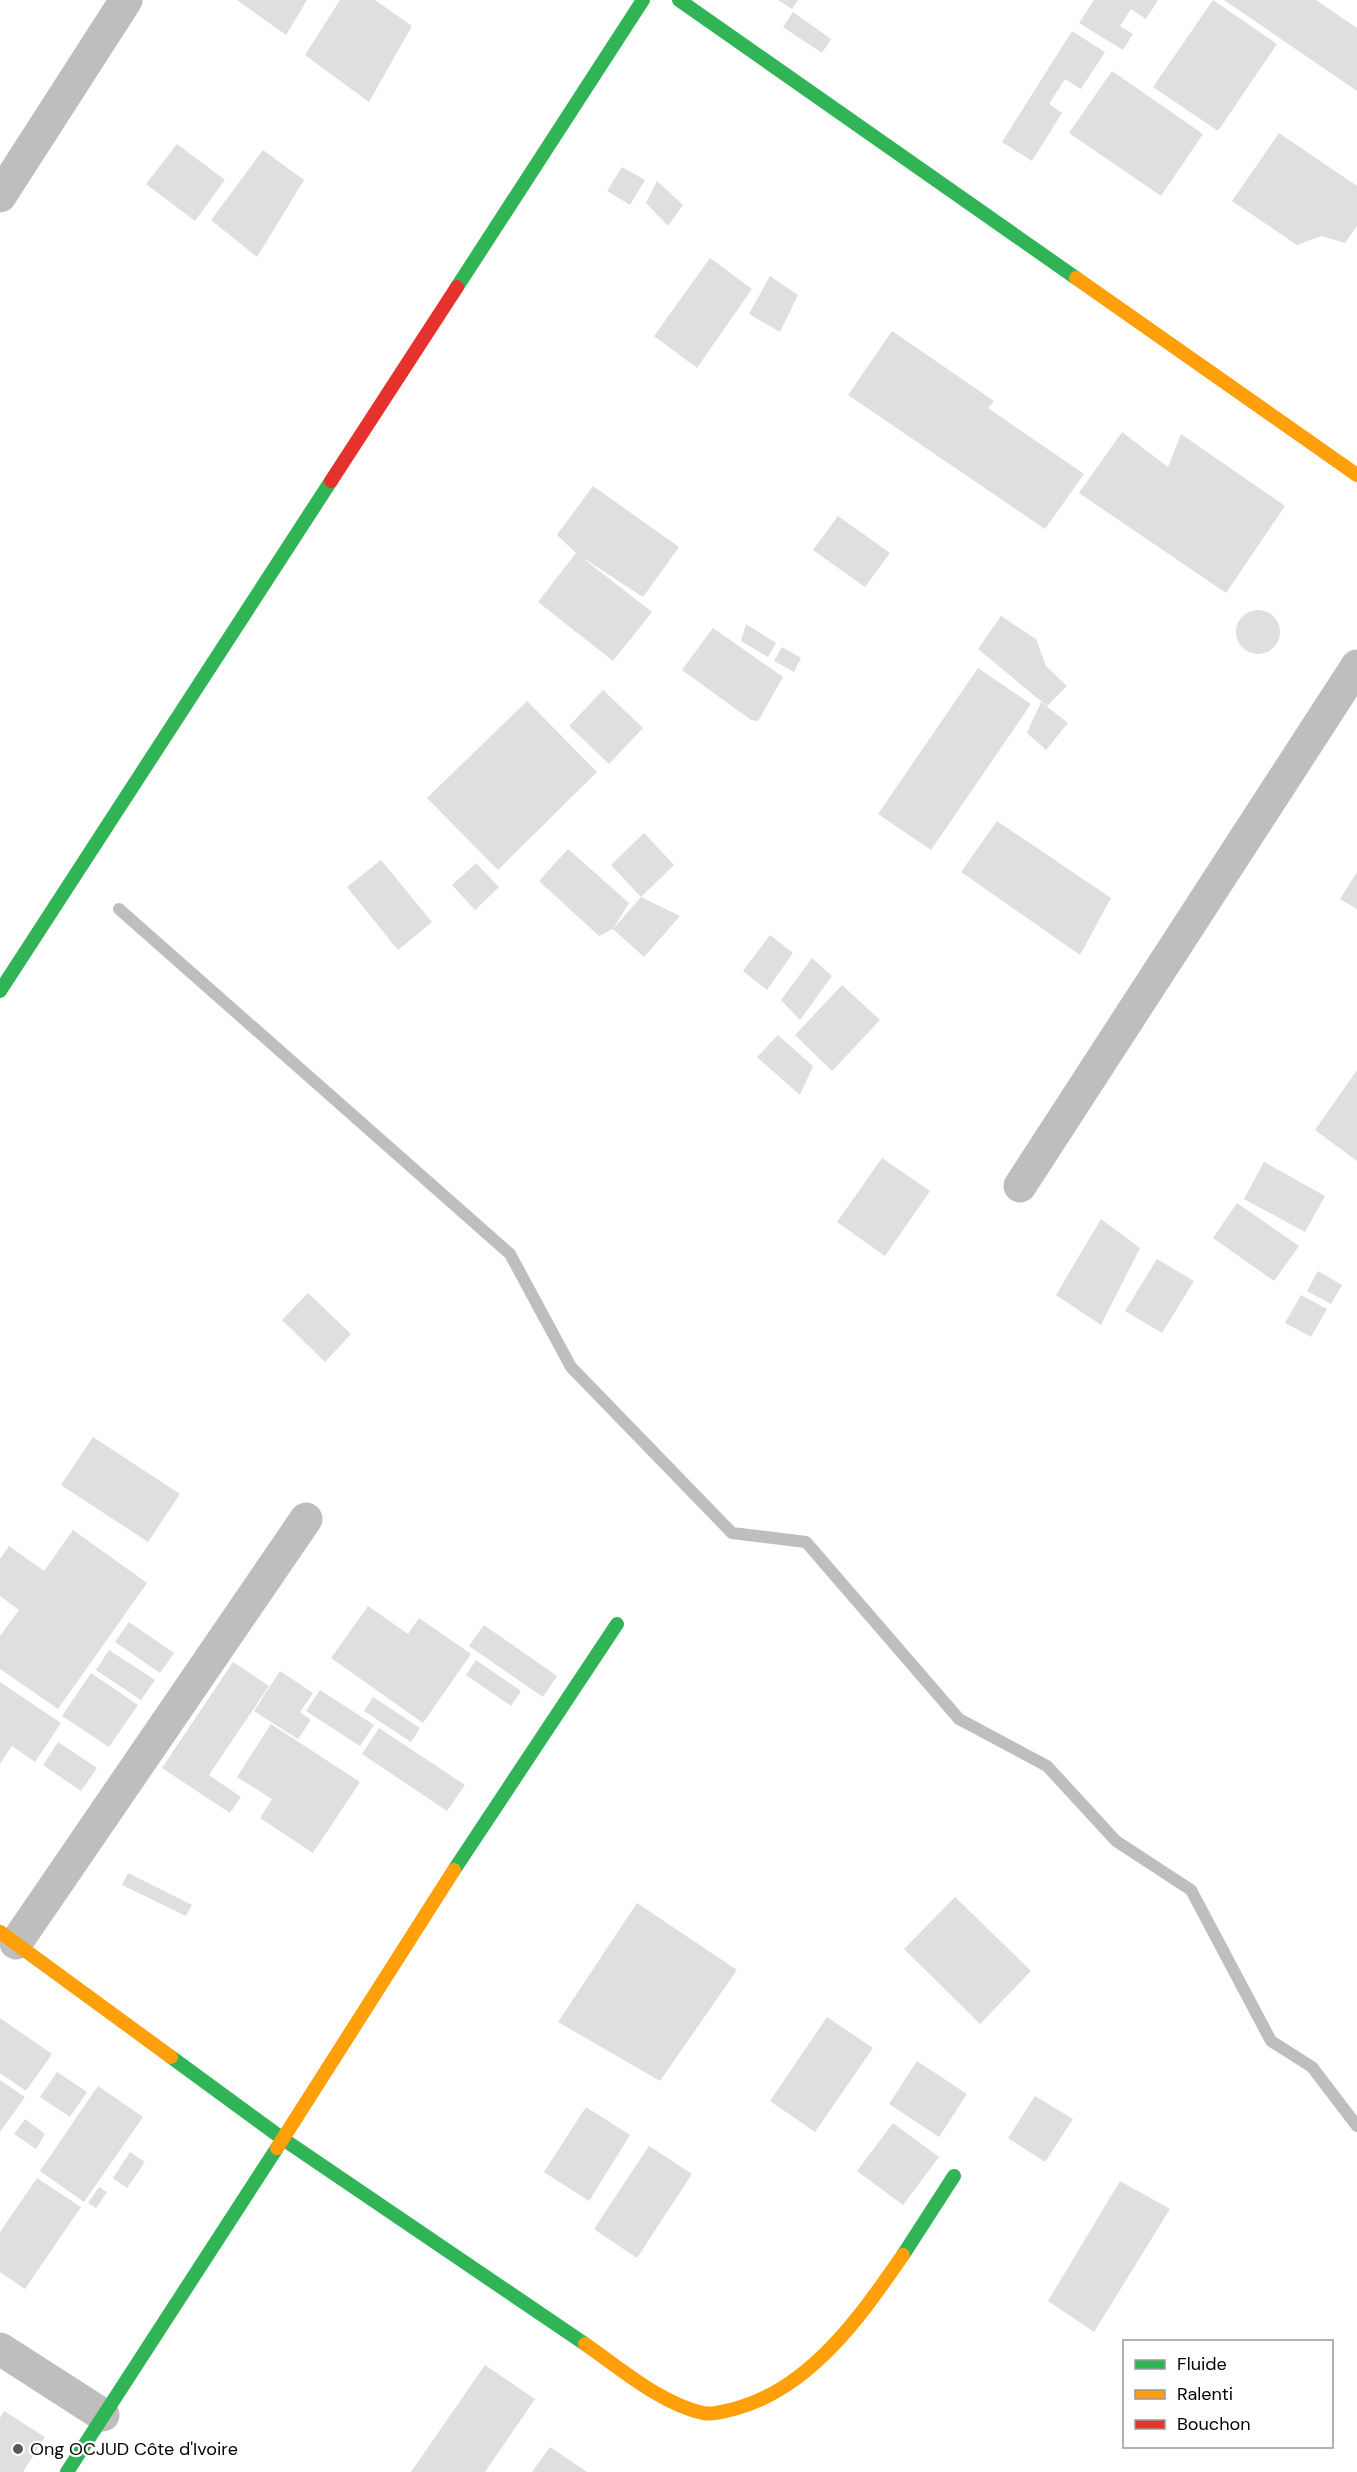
<svg xmlns="http://www.w3.org/2000/svg" width="1357" height="2472" font-family="'DM Sans',sans-serif">
<style>
.lines{fill:none;stroke-linecap:round;stroke-linejoin:round}
.stream{stroke:#bebebe;stroke-width:12}
.building{fill:#dfdfdf}
.street{stroke:#bebebe;stroke-width:33}
.fast{stroke:#30b455;stroke-width:14}
.slow{stroke:#ff9f0a;stroke-width:14}
.jam{stroke:#e5322d;stroke-width:14}
.poi-dot{fill:#595959;stroke:#fff;stroke-width:2}
.labels{text-anchor:middle;dominant-baseline:central;stroke-width:4.5;stroke-linejoin:round;paint-order:stroke}
.poi-label{font-size:18px;fill:#000;stroke:#fff;text-anchor:start}
</style>
<rect width="100%" height="100%" fill="#fff"/>
<g class="lines">
<path class="stream" d="M119,909L510,1254L571,1367L732,1533L806,1542L959,1719L1047,1766L1116,1841L1191,1890L1271,2041L1312,2067L1357,2126"/>
</g>
<path class="building" d="M237,0H307L286,35Z
M340,0H375L412,26L369,102L305,55Z
M778,0H798L792,9Z
M1094,0H1158L1146,19L1131,9L1120,26L1133,34L1123,50L1079,23Z
M1213,0L1277,44L1218,131L1153,87Z
M1224,0H1316L1357,28V91Z
M793,12L831,39L822,53L783,27Z
M1072,31L1105,52L1081,89L1065,79L1049,104L1062,113L1032,161L1002,142Z
M1112,71L1203,134L1161,196L1069,133Z
M1279,133L1357,186V226L1345,243L1321,236L1297,245L1232,201Z
M177,144L225,180L195,221L146,184Z
M263,150L304,180L257,257L211,220Z
M622,167L645,180L630,205L607,191Z
M657,181L683,205L668,226L646,203Z
M710,258L752,289L697,368L654,336Z
M770,276L798,295L780,332L749,314Z
M892,331L994,401L988,408L1084,474L1045,529L848,395Z
M1122,432L1168,467L1181,434L1285,506L1226,593L1079,493Z
M593,486L679,547L643,597L580,556L652,612L613,661L538,602L576,553L557,535Z
M838,516L890,553L865,587L813,550Z
M1236 632a22 22 0 1 1 44 0a22 22 0 1 1-44 0Z
M1001,616L1036,639L1046,666L1067,686L1047,706L978,649Z
M746,624L776,643L768,657L741,641Z
M713,628L783,677L758,721L751,720L682,670Z
M782,647L801,658L794,672L774,661Z
M978,668L1031,704L931,850L878,814Z
M603,690L643,728L609,764L569,726Z
M527,701L597,772L498,870L427,798Z
M1041,702L1068,723L1046,750L1027,733Z
M997,821L1111,898L1080,955L961,872Z
M644,833L674,865L641,897L611,865Z
M568,849L629,903L613,929L599,936L539,881Z
M381,860L432,922L398,950L347,887Z
M476,863L499,887L475,910L452,885Z
M1357,872V909L1340,899Z
M641,897L680,916L644,957L613,929Z
M770,935L793,953L767,990L743,971Z
M812,958L832,976L800,1020L781,1000Z
M842,985L880,1020L832,1071L795,1035Z
M778,1035L813,1066L800,1095L757,1057Z
M1357,1070V1161L1315,1130Z
M882,1158L930,1191L885,1256L837,1222Z
M1264,1162L1325,1196L1305,1232L1244,1199Z
M1237,1203L1299,1246L1274,1281L1213,1238Z
M1101,1219L1140,1248L1101,1325L1056,1295Z
M1157,1259L1194,1281L1162,1333L1125,1311Z
M1318,1271L1342,1285L1331,1304L1307,1291Z
M308,1293L351,1334L325,1362L282,1320Z
M1301,1295L1327,1309L1311,1337L1285,1323Z
M93,1437L180,1494L148,1542L61,1485Z
M73,1530L147,1583L58,1709L0,1669V1636L19,1610L0,1596V1559L9,1546L44,1571Z
M368,1606L408,1634L419,1618L471,1654L423,1723L331,1658Z
M129,1622L174,1653L160,1673L115,1642Z
M484,1625L557,1676L543,1697L469,1646Z
M109,1650L155,1680L141,1700L96,1670Z
M476,1660L521,1691L511,1706L466,1675Z
M233,1662L269,1686L209,1775L241,1797L230,1813L162,1768Z
M280,1671L313,1693L300,1712L311,1720L298,1739L254,1711Z
M91,1673L138,1705L109,1747L62,1716Z
M0,1682L61,1723L35,1762L12,1746L0,1764Z
M320,1690L374,1725L360,1746L306,1711Z
M373,1697L420,1728L411,1742L364,1711Z
M271,1724L360,1782L313,1853L260,1818L272,1799L237,1777Z
M379,1728L465,1785L447,1811L362,1754Z
M58,1742L97,1768L81,1791L43,1765Z
M128,1873L192,1905L186,1916L122,1885Z
M955,1897L1031,1971L980,2024L904,1949Z
M637,1903L737,1970L660,2081L558,2022Z
M827,2017L873,2048L815,2132L770,2101Z
M0,2018L52,2054L26,2091L0,2073Z
M917,2061L967,2094L939,2137L889,2104Z
M57,2072L87,2092L70,2117L40,2097Z
M0,2080L25,2097L0,2132Z
M98,2086L143,2117L84,2202L40,2171Z
M1035,2096L1073,2119L1045,2162L1008,2138Z
M586,2107L630,2135L589,2201L544,2172Z
M25,2119L45,2134L36,2149L14,2134Z
M893,2123L939,2157L903,2205L857,2171Z
M649,2146L692,2174L637,2258L594,2229Z
M130,2152L145,2162L127,2188L113,2178Z
M37,2178L81,2207L25,2289L0,2272V2232Z
M1120,2181L1170,2209L1094,2332L1048,2301Z
M99,2187L107,2192L96,2208L88,2203Z
M485,2365L535,2399L485,2472H411Z
M4,2411L45,2437L23,2472H0V2418Z
M550,2447L587,2472H532Z"/>
<g class="lines">
<path class="street" d="M0,196L126,0
M1020,1186L1357,666
M16,1943L306,1519
M0,2349L103,2415"/>
<path class="fast" d="M679,0L1076,278
M457,287L643,0
M0,991L331,481
M454,1870L617,1624
M171,2057L283,2139L585,2344
M903,2255L954,2176
M67,2472L277,2148"/>
<path class="slow" d="M1076,278L1357,475
M0,1932L171,2057
M277,2148L454,1870
M585,2344C620,2368 661,2404 703,2413C714,2415 724,2411 734,2409C810,2389 860,2317 903,2255"/>
<path class="jam" d="M331,481L457,287"/>
</g>
<circle class="poi-dot" cx="18" cy="2449" r="6"/>
<g class="labels">
<g class="poi-label">
<text x="30" y="2449">Ong OCJUD Côte d'Ivoire</text>
</g>
</g>
<rect x="1123" y="2340" width="210" height="108" fill="#ffffff" stroke="#999999" stroke-width="1.5"/>
<rect x="1135" y="2360" width="30" height="9" fill="#30b455" stroke="#999999" stroke-width="1.5"/>
<text x="1177" y="2370" font-size="18" fill="#000000">Fluide</text>
<rect x="1135" y="2390" width="30" height="9" fill="#ff9f0a" stroke="#999999" stroke-width="1.5"/>
<text x="1177" y="2400" font-size="18" fill="#000000">Ralenti</text>
<rect x="1135" y="2420" width="30" height="9" fill="#e5322d" stroke="#999999" stroke-width="1.5"/>
<text x="1177" y="2430" font-size="18" fill="#000000">Bouchon</text>
</svg>
